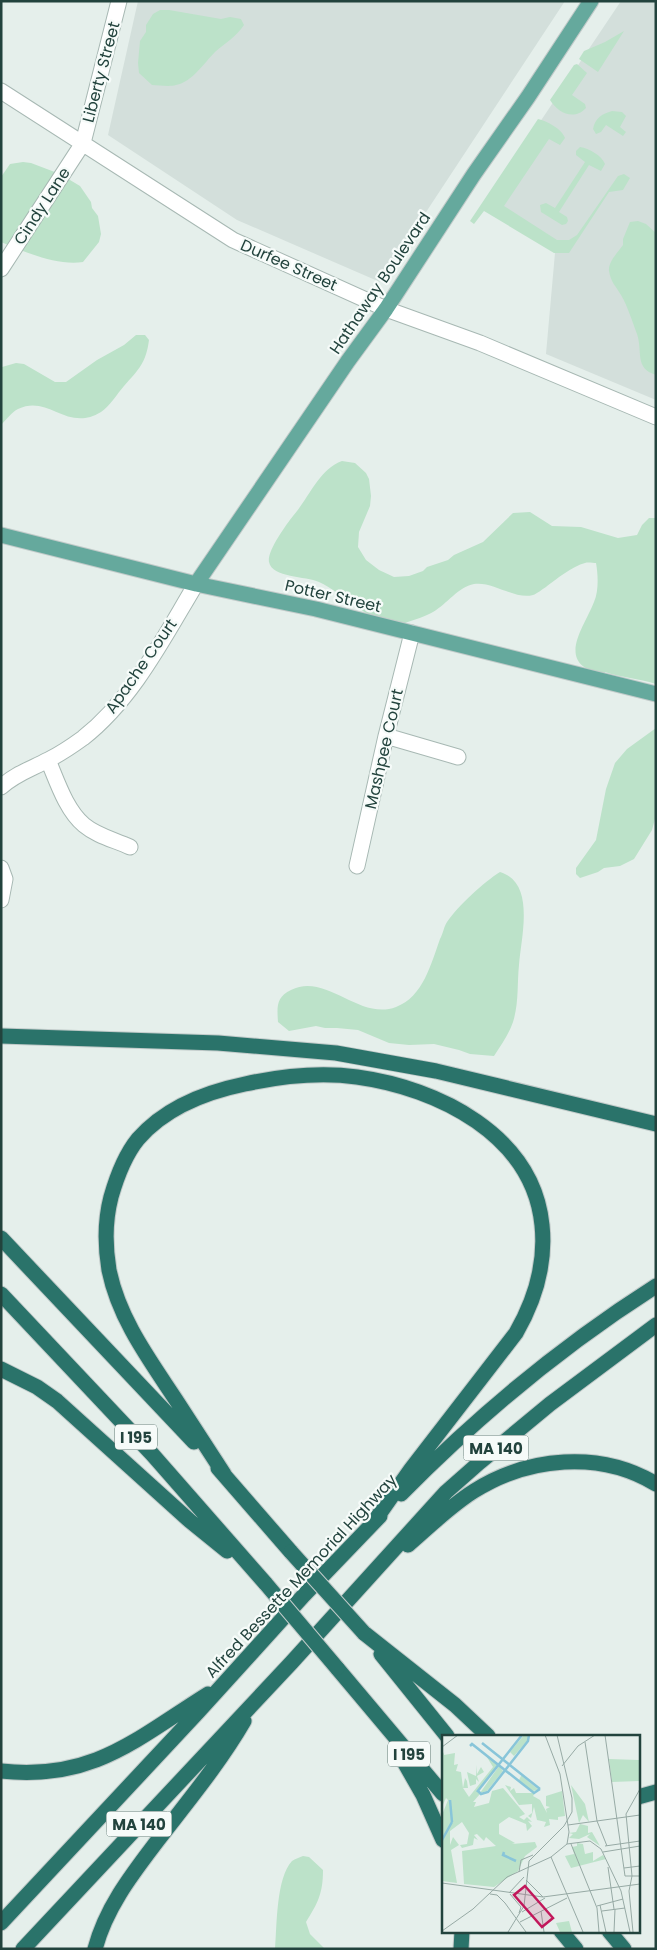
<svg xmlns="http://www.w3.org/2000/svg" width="657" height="1950" font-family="Poppins,sans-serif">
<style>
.built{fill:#d3dfdb}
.green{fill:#bce2c9}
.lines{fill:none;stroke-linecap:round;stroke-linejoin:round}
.minor-casing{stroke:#a7b8b3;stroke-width:17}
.major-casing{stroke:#c1cac9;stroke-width:17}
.highway-casing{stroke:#c1cac9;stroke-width:17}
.minor{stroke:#fff;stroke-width:15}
.major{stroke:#65a99d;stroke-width:15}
.highway{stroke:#2a736a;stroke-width:15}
.highway-bridge-casing{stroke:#c1cac9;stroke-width:17;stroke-linecap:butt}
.highway-bridge{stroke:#2a736a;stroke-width:15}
.labels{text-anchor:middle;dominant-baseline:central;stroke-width:4.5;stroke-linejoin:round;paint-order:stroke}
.shield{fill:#f6fbf9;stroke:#627a75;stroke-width:1}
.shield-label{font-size:15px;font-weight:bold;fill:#22433d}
.street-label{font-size:16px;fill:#22433d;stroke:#f6fbf9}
.inset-river{fill:none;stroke:#88c5d9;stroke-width:2.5}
.inset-road{fill:none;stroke:#97aaa5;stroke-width:1}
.view{fill:#c2185b;fill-opacity:0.15;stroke:#c2185b;stroke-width:2.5}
.inset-edge{fill:none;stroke:#22433d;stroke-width:2.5}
</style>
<rect width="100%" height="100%" fill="#e5efeb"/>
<path class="built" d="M138,1H565L380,282L237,220L108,135Z
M621,1H656V400L546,354L555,253L483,207Z"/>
<path class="green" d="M160,10H169L221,19L230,17L241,19L244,25C236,37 225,43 215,52C204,63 192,82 176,85C169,87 159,85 152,85L139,73L138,63L140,41L146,32V25L153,14Z
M624,31L598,72L579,59L584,51L605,42Z
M577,64L587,73L572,95L585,104L586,108C574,121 558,113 550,100L574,65Z
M612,111L622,112L626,116L620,127L626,132L623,136L606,125L601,132L596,134L593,129C595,118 602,114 612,111Z
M538,119C547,121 562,129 565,138L560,145L549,139L504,206L557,240H569L577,235L618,176L624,174L630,178L623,190L609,192L569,253H554L484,211L474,224L470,221Z
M580,147C589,148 602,156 605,164L601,171L589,165L559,212L567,217L568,221L566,224L562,225L541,212L540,205L546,203L555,208L585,162L576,155V151Z
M23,162L31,163L60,174L80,186L91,202L92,208L98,216L101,234L99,242L83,262C57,266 25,252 1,242V177L10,164Z
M638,221L646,224L656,233V375C634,368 643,352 637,334C632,321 628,307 621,295C616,286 611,283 609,271C608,262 618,252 623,245V239L630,222Z
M136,335H145L149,340C146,363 139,369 124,386C117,394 110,406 101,412C67,433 49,394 18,409C12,412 6,420 1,425L2,367L16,363L24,364L55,382H66L97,360L124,345Z
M342,461L355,463L366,473L369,479L371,496L370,506L359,532L358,547L366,560L379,570L394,577L409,576L423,571L427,567L448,560L454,555L483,542L513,513L530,512L552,526L581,527L618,538L637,535L642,525L649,518H655L656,684C638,678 622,678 605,672L604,674C553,665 584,628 594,602C599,591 598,574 596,563C593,563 588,562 585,563C573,566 555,580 546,587C542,589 537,594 533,595C515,600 493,581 474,584C458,587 447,604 433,612C426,616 414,620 405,623C375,630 346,594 319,582C306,576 272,578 269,562C267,551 286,525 293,516C309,498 319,469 342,461Z
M656,728V815L652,830L634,859L620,866L604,868L598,872L580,878L576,874V868L596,840L606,789L615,763L627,749Z
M500,872C536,883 521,937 519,965C517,984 519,1003 513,1022C509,1034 501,1045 494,1056L470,1054L459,1050L434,1044L409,1045L389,1043L358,1030L337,1028H325L316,1026L289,1031L278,1022C277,1007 276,997 291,990C326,972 359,1021 396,1007C423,997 431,964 440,939C443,934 444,926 447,922C458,906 484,882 500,872Z
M303,1856L309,1857L323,1870C323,1893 318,1903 306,1922L310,1934L325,1949H275C277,1926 276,1878 292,1861C295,1859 300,1857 303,1856Z"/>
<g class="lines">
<g class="minor-casing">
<path id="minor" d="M1,91L233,240L386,309L480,343L656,417
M1,269L83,143L119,1
M386,736L458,757
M48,760C57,781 66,810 84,825C97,836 115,840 130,847
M1,787C15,774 31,769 48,760C60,754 72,746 83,738C133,699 164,637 196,584
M357,866L386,736L412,633
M1,868L5,879L1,900"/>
</g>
<g class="major-casing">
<path id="major" d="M1,535L196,584L316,609L656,694
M196,584L348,361L386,309L474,174L528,97L591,1"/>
</g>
<g class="highway-casing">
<path id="highway" d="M1,1036L218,1043L336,1053L436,1071L656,1124
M1,1238L194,1442
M1,1294L152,1454L266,1584
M1,1369L37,1387L57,1401L190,1521L227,1551
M218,1468L291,1552
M224,1474C208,1449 192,1425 176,1400C149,1359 119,1319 109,1270C105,1246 105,1220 111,1197C117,1176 125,1155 138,1139C165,1108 206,1092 245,1084C282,1076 320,1072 357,1077C438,1088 533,1135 542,1225C546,1263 535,1300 516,1333L411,1469L373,1523
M401,1494C478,1416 563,1345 656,1286
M408,1545C429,1527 450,1506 474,1491C528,1457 600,1450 656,1484
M364,1633L455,1705L488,1736
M381,1654L447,1736
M337,1668L443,1794
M399,1753L423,1795L443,1840
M1,1771C93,1781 136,1739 208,1694
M638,1797L656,1792
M1,1923L199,1711L304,1595L380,1516
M561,1931L576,1949
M609,1931L624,1949
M23,1949L292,1662L446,1492L480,1462L550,1404L656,1325
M95,1949C106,1907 133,1873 158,1840C188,1801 219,1764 244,1721
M461,1949L462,1931"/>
</g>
<use href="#minor" class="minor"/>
<use href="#major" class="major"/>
<use href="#highway" class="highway"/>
<g class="highway-bridge-casing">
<path id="highway-bridge" d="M291,1552L364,1633
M266,1584L337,1668"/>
</g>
<use href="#highway-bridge" class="highway-bridge"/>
</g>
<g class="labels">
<g class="shield">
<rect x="115" y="1424.5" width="42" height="25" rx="4"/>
<rect x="463.5" y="1435.5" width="65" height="25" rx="4"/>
<rect x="388" y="1741.5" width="42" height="25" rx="4"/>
<rect x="106.5" y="1811.5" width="65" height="25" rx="4"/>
</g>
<g class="shield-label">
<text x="136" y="1437">I 195</text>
<text x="496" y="1448">MA 140</text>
<text x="409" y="1754">I 195</text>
<text x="139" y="1824">MA 140</text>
</g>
<g class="street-label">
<text transform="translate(101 72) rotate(-75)">Liberty Street</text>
<text transform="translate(42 206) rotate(-57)">Cindy Lane</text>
<text transform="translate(289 265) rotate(24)">Durfee Street</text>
<text transform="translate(380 283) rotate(-56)">Hathaway Boulevard</text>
<text transform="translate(333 596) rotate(13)">Potter Street</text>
<text transform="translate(141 666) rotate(-55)">Apache Court</text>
<text transform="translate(384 749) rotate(-77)">Mashpee Court</text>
<text transform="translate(301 1576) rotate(-47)">Alfred Bessette Memorial Highway</text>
</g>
</g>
<g transform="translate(442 1735)">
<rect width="198" height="198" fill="#e5efeb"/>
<path d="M82,0H87L86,5L72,21L68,17ZM2,17V20L13,18L12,30L16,29L14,36L19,37L21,53L23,43L25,46L26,53H21L27,62L51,32L43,19L56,30L35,56L38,59L31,67H34L32,72L47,68L50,56L61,53L83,79L77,82L82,85L85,82L90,87L86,86L90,91L85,96L84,89L67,82L57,89V99L73,108L70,109L93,107L95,112L83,121L76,136L52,152L22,149L20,116L54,111L44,102L42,106L35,99L32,100L36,105L32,103L31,110L20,113L18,110L25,109L27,98L20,87L8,96V110L11,102L17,110L9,115L15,148L0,146V80L6,65L4,63L0,72V21ZM167,24L197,25V46L170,47ZM35,30V39L39,32L42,37L35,41L37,47L34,44V49L28,51L25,37L34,41ZM57,31L61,36L45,56L38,58ZM79,41H80L97,55L90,56L77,45ZM63,50L69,52L68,56L72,53L74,58H93L91,61L98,65L105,78L104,74L108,72L104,71V61L120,56L123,81L116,82V85L107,84L108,90L102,92L104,87L95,85L92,72L89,83L86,81L90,78V69L77,70ZM129,50L143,69L147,87L141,80L137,88ZM138,89L146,91V98L150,97L158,111L145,102L148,99L137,104L127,103L131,99L127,98L134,97ZM135,108L141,109L143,119L151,117V126L161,120L164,124L129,133L123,121L132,119L130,112L135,111ZM127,186L130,197H118L114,188Z" fill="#bce2c9"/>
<path class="inset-river" d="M40,8L98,54M28,11L30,9L92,58L98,54M36,56L39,59L46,57L86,6L87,0M35,57L80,0M8,65L10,87M0,105L10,87M62,117L61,120L74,126"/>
<path class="inset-road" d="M163,0L183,141H198M143,7L155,86L165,111M0,12L16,0M120,31L136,11L153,0M126,90L198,80M125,109L148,106L159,114L179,156L188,197M129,109L155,173L157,197M163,111L198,106M161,117L198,111M109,122L141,197M166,132L172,174M182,133L198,131M77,137L79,125L91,120M190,141L184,79L198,54M190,141L187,156L191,197M84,145L101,162M0,148L101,162L198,149M67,158L82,142M48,159L55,160L63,168L84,197M68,159L79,172L77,178M158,170L164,197M155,171L181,164M99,176L102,197M160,176L183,173M80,177L103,163M78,187L125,163M0,196L31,174L65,142L109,122L125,109L127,97L118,39L103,0M66,197L82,171L87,126L122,91L130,77V63L115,0M172,197L173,174"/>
<path class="view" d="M83,151L111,183L100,192L72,160Z"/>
<rect width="198" height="198" class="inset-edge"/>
</g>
<rect width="657" height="1950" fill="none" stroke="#22433d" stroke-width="5"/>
</svg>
